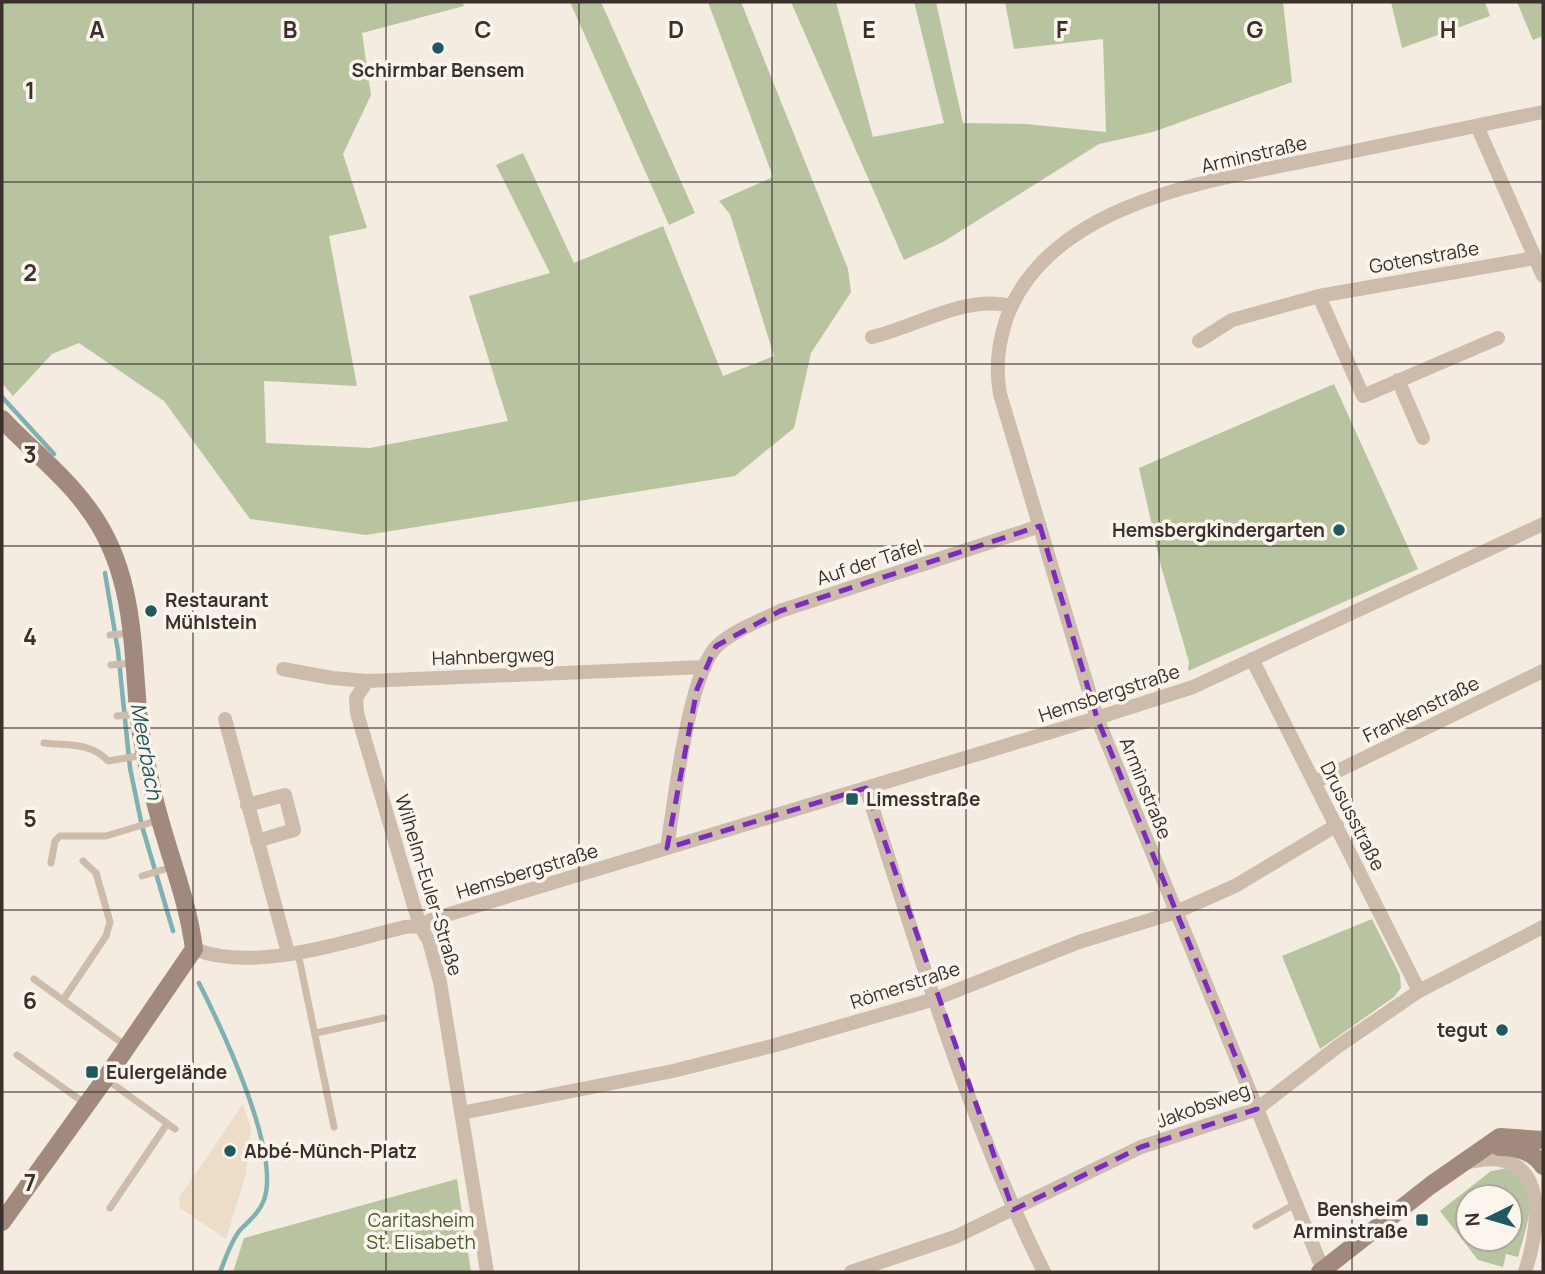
<svg xmlns="http://www.w3.org/2000/svg" width="1545" height="1274" font-family="Manrope,sans-serif">
<style>
.green{fill:#b8c4a0;fill-rule:evenodd}
.plaza{fill:#ecdcc8}
.lines{fill:none;stroke-linecap:round;stroke-linejoin:round}
.stream{stroke:#7fb0b2;stroke-width:4.5}
.lane{stroke:#cdbbac;stroke-width:7}
.street{stroke:#cdbbac;stroke-width:14}
.secondary{stroke:#a18a7d;stroke-width:18}
.marked{fill:none;stroke:#7b2cbf;stroke-width:5;stroke-dasharray:14 9;stroke-linejoin:round}
.grid{fill:none;stroke:#3b302b;stroke-width:2;stroke-opacity:0.55}
.poi-dot{fill:#1f5a5e;stroke:#fbf5ee;stroke-width:2.5}
.labels{text-anchor:middle;dominant-baseline:central;stroke-width:7;stroke-linejoin:round;paint-order:stroke}
.poi-label{font-size:19px;font-weight:bold;fill:#3b302b;stroke:#fbf5ee;text-anchor:start}
.street-label{font-size:19px;fill:#3b302b;stroke:#fbf5ee}
.park-label{font-size:19px;fill:#4a5a2e;stroke:#fbf5ee}
.water-label{font-size:21px;font-style:italic;fill:#1f5a5e;stroke:#fbf5ee}
.grid-label{font-size:23px;text-anchor:middle;font-weight:bold;fill:#3b302b;stroke:#fbf5ee;stroke-width:7;stroke-linejoin:round;paint-order:stroke}
</style>
<rect width="100%" height="100%" fill="#f4ebe1"/>
<path class="green" d="M2,2H462L464,6L362,33L371,95L343,154L367,228L329,236L357,386L264,381L266,443L370,448L508,421L469,296L550,273L496,165L523,153L574,263L663,226L723,376L774,356L730,214L719,201L773,177L708,2H741L848,269L851,292L811,353L794,428L735,476L366,535L250,519L164,401L79,343L52,354L13,396L2,383Z
M570,2H601L695,213L669,225Z
M791,2H836L873,137L944,123L914,2H936L963,123L1026,124L1106,132L1103,39L1014,49L1005,2H1283L1292,82L1153,132L1099,144L943,242L904,260Z
M1391,2H1485L1490,16L1402,48Z
M1517,2H1543V36L1533,40Z
M1334,384L1418,569L1188,671L1189,662L1161,566L1139,468Z
M1372,919L1400,975L1401,988L1394,997L1320,1049L1282,956Z
M1508,1168C1542,1191 1527,1224 1518,1257L1506,1254L1503,1267L1478,1260L1440,1211L1491,1171ZM1468,1197H1510V1239H1468Z
M457,1179L471,1272H233L244,1238Z"/>
<path class="plaza" d="M243,1104L251,1128L246,1174L226,1239L180,1208L179,1198Z"/>
<g class="lines">
<path class="stream" d="M2,397L54,454
M105,573L118,651L130,768L142,826L173,931
M199,983C222,1029 281,1152 264,1200C259,1213 250,1220 241,1229C231,1240 226,1258 220,1272"/>
<path class="lane" d="M110,635L132,633
M111,665L134,663
M117,716L138,714
M44,743C67,746 91,742 108,761L145,755
M51,863L55,841L60,836H106L159,820
M142,876L172,867
M298,953L334,1127
M34,979L126,1046
M63,1000L106,936L110,922L96,873L83,861
M316,1033L384,1018
M17,1055L86,1104
M106,1079L175,1129
M110,1208L167,1124
M1256,1226L1295,1204"/>
<path class="street" d="M1477,126L1543,276
M1319,296L1363,396L1498,338
M872,337C916,327 966,294 1011,306
M1199,341L1232,320L1319,296L1535,258
M1398,380L1423,438
M1252,659L1419,991
M283,669L332,678L367,681L705,667
M367,681L356,698L357,713L420,926L429,941L440,982L487,1272
M225,719L288,953
M1315,782L1543,671
M866,788C919,951 967,1118 1044,1272
M247,805L285,795L294,830L257,841
M667,848C674,806 688,672 718,645C735,630 759,621 780,611L1040,526
M194,949C255,973 343,942 405,927L420,926L433,919L1097,718L1193,687L1543,524
M461,1113L673,1071L772,1046L935,999L1079,942L1176,912L1235,886L1337,825
M1465,1163C1545,1142 1544,1213 1525,1272
M1323,1270L1097,718L1000,394C995,367 998,343 1007,317C1052,198 1222,179 1330,156C1401,142 1472,127 1543,112
M851,1272L955,1237L1141,1147L1257,1109L1337,1047L1419,991L1543,927"/>
<path class="secondary" d="M2,419C29,448 64,475 87,507C133,567 132,638 138,710C140,735 146,759 151,784C162,839 187,893 194,949L105,1079L2,1222
M1499,1147C1516,1147 1534,1152 1543,1166
M1320,1272L1431,1185L1500,1137L1543,1140"/>
</g>
<path class="marked" d="M1040,526L1097,718L1257,1109L1141,1147L1013,1210L866,788L667,848L697,689L716,646L780,611Z"/>
<path class="grid" d="M193,2V1272M386,2V1272M579,2V1272M772,2V1272M966,2V1272M1159,2V1272M1352,2V1272M2,182H1543M2,364H1543M2,546H1543M2,728H1543M2,910H1543M2,1092H1543"/>
<g class="poi-dot">
<circle cx="438" cy="48" r="7"/>
<circle cx="1339" cy="530" r="7"/>
<circle cx="151" cy="611" r="7"/>
<rect x="845" y="792" width="14" height="14" rx="3.5"/>
<circle cx="1502" cy="1030" r="7"/>
<rect x="85" y="1065" width="14" height="14" rx="3.5"/>
<circle cx="230" cy="1151" r="7"/>
<rect x="1415" y="1213" width="14" height="14" rx="3.5"/>
</g>
<g class="labels">
<g class="poi-label">
<text x="438" y="70" text-anchor="middle">Schirmbar Bensem</text>
<text x="1325" y="530" text-anchor="end">Hemsbergkindergarten</text>
<text x="165" y="600">Restaurant<tspan x="165" dy="22">Mühlstein</tspan></text>
<text x="866" y="799">Limesstraße</text>
<text x="1488" y="1030" text-anchor="end">tegut</text>
<text x="106" y="1072">Eulergelände</text>
<text x="244" y="1151">Abbé-Münch-Platz</text>
<text x="1408" y="1209" text-anchor="end">Bensheim<tspan x="1408" dy="22">Arminstraße</tspan></text>
</g>
<g class="street-label">
<text transform="translate(1254 154) rotate(-13)">Arminstraße</text>
<text transform="translate(1424 257) rotate(-10)">Gotenstraße</text>
<text transform="translate(869 562) rotate(-18)">Auf der Tafel</text>
<text transform="translate(493 656) rotate(-2)">Hahnbergweg</text>
<text transform="translate(1109 693) rotate(-18)">Hemsbergstraße</text>
<text transform="translate(1421 709) rotate(-26)">Frankenstraße</text>
<text transform="translate(1146 788) rotate(68)">Arminstraße</text>
<text transform="translate(1353 816) rotate(63)">Drususstraße</text>
<text transform="translate(527 871) rotate(-17)">Hemsbergstraße</text>
<text transform="translate(429 885) rotate(73)">Wilhelm-Euler-Straße</text>
<text transform="translate(905 985) rotate(-18)">Römerstraße</text>
<text transform="translate(1203 1105) rotate(-20)">Jakobsweg</text>
</g>
<g class="park-label">
<text x="421" y="1220">Caritasheim<tspan x="421" dy="22">St. Elisabeth</tspan></text>
</g>
<g class="water-label">
<text transform="translate(147 751) rotate(80)">Meerbach</text>
</g>
</g>
<g class="grid-label">
<text x="97" y="38">A</text>
<text x="290" y="38">B</text>
<text x="483" y="38">C</text>
<text x="676" y="38">D</text>
<text x="869" y="38">E</text>
<text x="1062" y="38">F</text>
<text x="1255" y="38">G</text>
<text x="1448" y="38">H</text>
<text x="30" y="99">1</text>
<text x="30" y="281">2</text>
<text x="30" y="463">3</text>
<text x="30" y="645">4</text>
<text x="30" y="827">5</text>
<text x="30" y="1009">6</text>
<text x="30" y="1191">7</text>
</g>
<rect width="1545" height="1274" fill="none" stroke="#3b302b" stroke-width="7"/>
<g transform="translate(1489 1218) rotate(265)"><circle r="33" fill="#fbf5ee" stroke="#aea6a0" stroke-width="2"/>
<path d="M0-5L12 26L0 18L-12 26Z" fill="#1f5a5e"/>
<text y="-10" font-size="19" font-weight="bold" text-anchor="middle" fill="#3b302b">N</text>
</g>
</svg>
